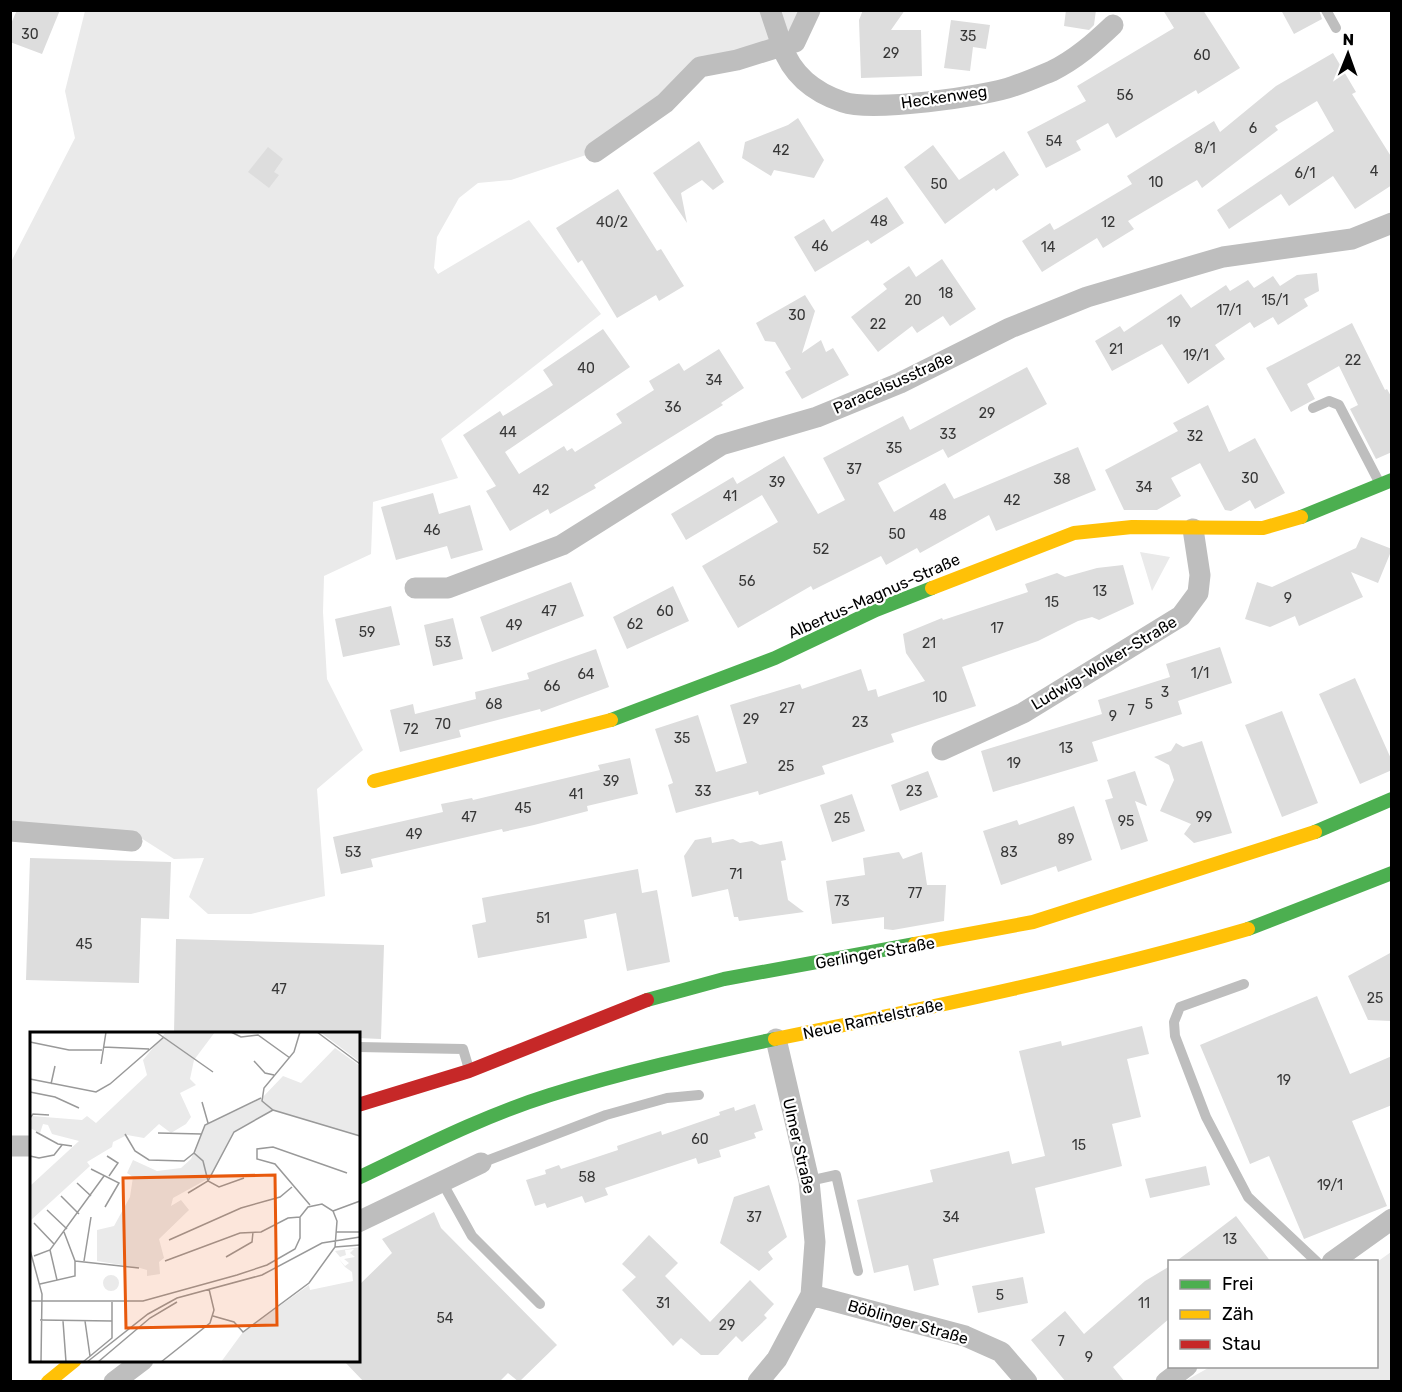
<svg xmlns="http://www.w3.org/2000/svg" width="1402" height="1392" font-family="Rubik,sans-serif">
<style>
.green{fill:#eaeaea}
.building{fill:#ddd}
.lines{fill:none;stroke-linecap:round;stroke-linejoin:round}
.lane{stroke:#bebebe;stroke-width:10}
.street{stroke:#bebebe;stroke-width:21}
.fast{stroke:#4caf50;stroke-width:14}
.slow{stroke:#ffc107;stroke-width:14}
.jam{stroke:#c62828;stroke-width:14}
.labels{text-anchor:middle;dominant-baseline:central;stroke-width:4.5;stroke-linejoin:round;paint-order:stroke}
.number-label{font-size:14px;fill:#373737}
.street-label{font-size:16px;fill:#000;stroke:#fff}
.inset-road{fill:none;stroke:#999;stroke-width:1.5}
.view{fill:#e8590c;fill-opacity:0.15;stroke:#e8590c;stroke-width:3}
.inset-edge{fill:none;stroke:#000;stroke-width:3}
</style>
<rect width="100%" height="100%" fill="#fff"/>
<path class="green" d="M85,11H810L795,42L700,67L595,152L511,180L478,183L459,198L437,237L434,268L438,274L529,220L601,314L441,439L458,478L373,502L371,554L324,576L323,612L327,679L363,750L317,789L325,896L251,914H208L189,897L204,858L174,859L141,838L11,822V262L75,138L65,91Z
M1140,552L1170,557L1152,591Z
M1391,1252V1381H1185L1210,1367L1376,1366L1377,1262Z"/>
<path class="building" d="M17,10H60L42,54L10,42V26Z
M863,10H905L891,30H921L922,76L861,78L859,20Z
M1066,10H1096L1094,25L1089,30L1064,26Z
M1163,10H1203L1240,68L1198,94L1196,90L1116,138L1108,123L1076,141L1081,150L1046,168L1027,132L1086,101L1077,86L1174,28Z
M1281,10H1319L1322,19L1294,34Z
M951,20L990,25L986,49L973,47L970,71L944,68Z
M1333,53L1356,92L1352,94L1392,158V185L1355,209L1333,176L1289,206L1281,194L1229,229L1217,210L1334,131L1317,101L1275,126L1278,130L1202,188L1197,180L1128,221L1134,229L1103,248L1097,238L1042,272L1022,241L1050,223L1054,230L1058,228L1132,184L1127,176L1214,121L1220,132L1276,86Z
M798,118L824,160L814,178L774,170L771,176L742,158L745,142L788,125Z
M699,141L724,182L713,190L702,180L681,193L687,223L653,173Z
M933,145L959,180L1004,151L1019,175L996,191L994,188L945,224L904,167Z
M268,147L283,159L274,172L279,175L269,188L248,172Z
M618,189L657,251L661,249L684,286L659,301L656,295L617,318L582,260L578,263L556,228Z
M887,197L904,223L871,244L868,240L815,272L794,237L824,219L832,232Z
M942,259L976,309L950,326L943,316L917,333L912,326L878,352L851,317L887,289L883,284L909,266L916,277Z
M1317,273L1319,291L1304,299L1308,306L1278,325L1273,317L1254,328L1250,322L1215,345L1225,359L1188,384L1162,344L1112,371L1095,341L1120,326L1124,332L1181,294L1191,308L1226,285L1230,291L1248,280L1254,288L1273,276L1280,286L1297,275Z
M805,295L815,311L802,353L821,340L826,352L833,348L849,375L802,399L785,372L791,369L775,342L765,341L756,323Z
M1352,323L1385,390L1387,389L1392,398V452L1376,459L1350,409L1358,405L1339,366L1307,384L1315,399L1291,412L1266,368Z
M603,329L630,367L505,452L519,474L564,446L567,451L572,448L575,452L622,423L616,414L654,390L649,381L679,363L684,371L719,349L744,388L721,403L723,405L594,485L596,488L550,514L548,509L510,531L486,491L496,486L463,435L500,411L503,416L553,385L543,370Z
M1027,367L1047,404L948,458L943,449L878,483L894,512L945,483L954,499L1078,447L1096,490L996,531L989,515L920,553L917,548L886,565L881,556L813,590L811,586L738,628L702,566L778,522L762,495L686,540L671,514L733,477L737,484L784,456L818,514L845,500L823,458L903,416L910,430Z
M1208,405L1229,452L1255,438L1285,493L1255,509L1250,500L1231,511L1225,510L1200,463L1171,478L1181,496L1157,510H1124L1105,470L1178,431L1173,423Z
M433,493L439,514L470,505L483,550L451,559L447,546L396,560L381,507Z
M1361,537L1392,549L1378,583L1351,572L1363,597L1299,626L1295,616L1270,627L1245,619L1257,582L1272,587L1356,548Z
M1123,565L1134,604L1099,620L1092,617L1078,621L1038,641L962,667L976,706L891,734L894,742L822,766L825,774L759,795L758,791L676,813L668,785L673,783L655,729L698,715L716,772L747,763L730,705L800,684L802,689L861,669L868,691L876,689L878,697L925,681L906,653L903,634L942,618L943,620L1028,592L1025,584L1057,573L1065,577L1097,568Z
M571,582L584,616L492,652L480,617Z
M673,586L689,621L627,649L613,617Z
M391,606L400,645L343,657L335,619Z
M453,618L463,659L433,666L424,625Z
M1220,647L1232,683L1178,701L1182,714L1092,742L1098,761L993,792L981,751L1102,714L1098,700L1170,677L1166,664Z
M596,649L609,687L541,712L540,709L459,730L461,737L400,752L390,710L413,704L415,714L476,699L475,692L529,679L527,673Z
M1355,678L1392,761V770L1360,784L1319,694Z
M1282,711L1318,803L1282,817L1245,725Z
M1202,741L1232,833L1194,843L1184,834L1191,824L1160,811L1174,780L1169,765L1154,757L1171,751L1176,743L1183,747Z
M630,758L638,794L587,806L588,811L534,825L503,832L502,829L371,859L373,867L341,874L333,837L443,812L441,804L472,798L473,800L600,770L598,765Z
M928,771L938,797L900,811L891,785Z
M1135,771L1147,806L1135,801L1148,841L1121,850L1105,800L1113,798L1107,780Z
M852,794L865,831L832,842L820,805Z
M1074,806L1092,860L1058,872L1056,866L1001,885L983,831L1017,820L1019,825Z
M711,837L712,843L733,839L740,843L752,841L760,845L782,841L786,860L781,861L788,900L804,912L739,921L738,917H734L728,889L692,897L684,856L695,840Z
M899,852L903,859L922,852L927,885H946L944,921L893,930L884,929V917L832,924L826,881L865,875L863,858Z
M30,858L171,862L169,919L141,918L139,983L26,980Z
M638,869L642,893L657,890L670,962L627,971L616,913L584,920L587,938L478,958L472,925L486,922L482,898Z
M176,939L384,945L381,1039L358,1038V1034L174,1033Z
M1392,952V1021L1368,1020L1348,976Z
M1317,996L1350,1074L1392,1056V1105L1352,1121L1387,1206L1304,1239L1269,1156L1250,1164L1200,1045Z
M1142,1026L1149,1054L1127,1059L1141,1117L1112,1124L1122,1166L1035,1188L1045,1233L933,1259L939,1285L914,1291L908,1265L874,1273L857,1200L933,1182L930,1170L1009,1151L1012,1164L1045,1156L1019,1051L1061,1041L1062,1046Z
M755,1104L763,1130L754,1133L756,1138L719,1150L721,1157L698,1164L696,1158L605,1188L608,1195L585,1203L582,1196L547,1208L545,1203L535,1206L526,1180L546,1174L545,1170L559,1165L561,1169L618,1150L617,1146L646,1136L661,1131L662,1135L720,1115L719,1112L734,1107L735,1111Z
M1206,1166L1210,1185L1150,1198L1145,1179Z
M769,1185L787,1237L768,1252L773,1259L759,1271L720,1243L734,1197Z
M434,1212L441,1228L557,1345L519,1382L508,1373L499,1382H364L343,1360H358V1286L392,1253L382,1239Z
M1236,1216L1271,1262H1175L1194,1248Z
M649,1235L678,1263L665,1276L710,1322L750,1280L774,1304L764,1315L767,1318L742,1342L736,1336L718,1355H701L681,1338L673,1346L622,1290L636,1277L622,1264Z
M1170,1266V1318L1113,1367L1125,1382H1066L1031,1340L1065,1311L1084,1334L1145,1281Z
M1023,1277L1028,1303L978,1313L972,1286Z"/>
<g class="lines">
<path class="lane" d="M1326,10L1336,28
M1313,408L1329,401L1339,405L1379,482
M1244,984L1180,1007L1174,1022L1175,1036L1206,1117L1248,1197L1317,1262
M358,1047L463,1049L469,1069
M481,1163L606,1115L667,1098L699,1095
M809,1181L836,1175L858,1271
M442,1182L472,1236L540,1304"/>
<path class="street" d="M810,10L795,42L782,46C792,75 813,92 843,102C871,112 984,97 1014,86C1027,82 1040,76 1052,71C1076,59 1094,43 1113,25
M595,152L665,103L700,67L737,60L782,46L770,10
M415,588H448L562,545L721,445L817,417L900,383L1010,328L1087,297L1223,257L1352,239L1392,223
M942,750L1023,713L1181,616L1198,593L1200,575L1193,529
M10,831L132,841
M10,1146H32
M358,1222L481,1163
M1332,1262L1392,1219
M811,1295L965,1336L1001,1352L1027,1382
M114,1382L143,1360
M758,1382L777,1359L811,1295L815,1242L809,1181L776,1039
M1166,1382L1187,1366"/>
<path class="fast" d="M1301,517L1392,480
M611,720L775,658L876,610L932,588
M1315,832L1392,799
M1248,929L1392,873
M647,1000L724,979L915,944
M358,1178C421,1148 483,1116 550,1095C623,1072 700,1055 775,1039"/>
<path class="slow" d="M932,588L1074,533L1132,527L1263,528L1301,517
M374,781L611,720
M915,944L1033,922L1315,832
M775,1039C934,1007 1093,974 1248,929
M48,1382L75,1360"/>
<path class="jam" d="M358,1105L469,1071L647,1000"/>
</g>
<g class="labels">
<g class="number-label">
<text x="30" y="34">30</text>
<text x="968" y="36">35</text>
<text x="891" y="53">29</text>
<text x="1202" y="55">60</text>
<text x="1125" y="95">56</text>
<text x="1253" y="128">6</text>
<text x="1054" y="141">54</text>
<text x="1205" y="148">8/1</text>
<text x="781" y="150">42</text>
<text x="1374" y="171">4</text>
<text x="1305" y="173">6/1</text>
<text x="1156" y="182">10</text>
<text x="939" y="184">50</text>
<text x="879" y="221">48</text>
<text x="612" y="222">40/2</text>
<text x="1108" y="222">12</text>
<text x="820" y="246">46</text>
<text x="1048" y="247">14</text>
<text x="946" y="293">18</text>
<text x="913" y="300">20</text>
<text x="1275" y="300">15/1</text>
<text x="1229" y="310">17/1</text>
<text x="797" y="315">30</text>
<text x="1174" y="322">19</text>
<text x="878" y="324">22</text>
<text x="1116" y="349">21</text>
<text x="1196" y="355">19/1</text>
<text x="1353" y="360">22</text>
<text x="586" y="368">40</text>
<text x="714" y="380">34</text>
<text x="673" y="407">36</text>
<text x="987" y="413">29</text>
<text x="508" y="432">44</text>
<text x="948" y="434">33</text>
<text x="1195" y="436">32</text>
<text x="894" y="448">35</text>
<text x="854" y="469">37</text>
<text x="1250" y="478">30</text>
<text x="1062" y="479">38</text>
<text x="777" y="482">39</text>
<text x="1144" y="487">34</text>
<text x="541" y="490">42</text>
<text x="730" y="496">41</text>
<text x="1012" y="500">42</text>
<text x="938" y="515">48</text>
<text x="432" y="530">46</text>
<text x="897" y="534">50</text>
<text x="821" y="549">52</text>
<text x="747" y="581">56</text>
<text x="1100" y="591">13</text>
<text x="1288" y="598">9</text>
<text x="1052" y="602">15</text>
<text x="549" y="611">47</text>
<text x="665" y="611">60</text>
<text x="635" y="624">62</text>
<text x="514" y="625">49</text>
<text x="997" y="628">17</text>
<text x="367" y="632">59</text>
<text x="443" y="642">53</text>
<text x="929" y="643">21</text>
<text x="1200" y="673">1/1</text>
<text x="586" y="674">64</text>
<text x="552" y="686">66</text>
<text x="1165" y="692">3</text>
<text x="940" y="697">10</text>
<text x="494" y="704">68</text>
<text x="1149" y="704">5</text>
<text x="787" y="708">27</text>
<text x="1131" y="710">7</text>
<text x="1113" y="716">9</text>
<text x="751" y="719">29</text>
<text x="860" y="722">23</text>
<text x="443" y="724">70</text>
<text x="411" y="729">72</text>
<text x="682" y="738">35</text>
<text x="1066" y="748">13</text>
<text x="1014" y="763">19</text>
<text x="786" y="766">25</text>
<text x="611" y="781">39</text>
<text x="703" y="791">33</text>
<text x="914" y="791">23</text>
<text x="576" y="794">41</text>
<text x="523" y="808">45</text>
<text x="469" y="817">47</text>
<text x="1204" y="817">99</text>
<text x="842" y="818">25</text>
<text x="1126" y="821">95</text>
<text x="414" y="834">49</text>
<text x="1066" y="839">89</text>
<text x="353" y="852">53</text>
<text x="1009" y="852">83</text>
<text x="736" y="874">71</text>
<text x="915" y="893">77</text>
<text x="842" y="901">73</text>
<text x="543" y="918">51</text>
<text x="84" y="944">45</text>
<text x="279" y="989">47</text>
<text x="1375" y="998">25</text>
<text x="1284" y="1080">19</text>
<text x="700" y="1139">60</text>
<text x="1079" y="1145">15</text>
<text x="587" y="1177">58</text>
<text x="1330" y="1185">19/1</text>
<text x="754" y="1217">37</text>
<text x="951" y="1217">34</text>
<text x="1230" y="1239">13</text>
<text x="1000" y="1295">5</text>
<text x="663" y="1303">31</text>
<text x="1144" y="1303">11</text>
<text x="445" y="1318">54</text>
<text x="727" y="1325">29</text>
<text x="1061" y="1341">7</text>
<text x="1089" y="1357">9</text>
</g>
<g class="street-label">
<text transform="translate(944 97) rotate(-8)">Heckenweg</text>
<text transform="translate(893 383) rotate(-24)">Paracelsusstraße</text>
<text transform="translate(874 596) rotate(-24)">Albertus-Magnus-Straße</text>
<text transform="translate(1104 663) rotate(-31)">Ludwig-Wolker-Straße</text>
<text transform="translate(875 953) rotate(-10)">Gerlinger Straße</text>
<text transform="translate(873 1019) rotate(-12)">Neue Ramtelstraße</text>
<text transform="translate(799 1146) rotate(77)">Ulmer Straße</text>
<text transform="translate(908 1322) rotate(16)">Böblinger Straße</text>
</g>
</g>
<g transform="translate(30 1032)">
<rect width="330" height="330" fill="#fff"/>
<path d="M136,0H185L164,28L160,47L166,53L150,61L161,85L156,92L141,101L129,92L114,106L97,103L83,110L82,115L57,130L60,134L0,189V154L49,109L22,102L18,93L13,92L10,101L0,96L2,84L52,88L57,84L66,91L117,43L113,28ZM290,0H330V30ZM305,16L330,34V104L243,78L204,100L181,145L143,166L141,174L151,168L159,178L129,207L134,226L129,230L130,242L117,244V238L110,236L67,229V198L84,194L100,165L103,145L97,141L103,128L127,139L151,136L161,127L175,93L231,67L253,44L271,51ZM330,215V330H191L213,300L279,253L280,258L323,249L322,240L315,235L308,226L315,234L319,231L314,227L325,225L320,221L324,217L315,218L316,223L310,225L305,219ZM73 251a8 8 0 1 1 16 0a8 8 0 1 1-16 0Z" fill="#eaeaea"/>
<path class="inset-road" d="M126,0L183,40M201,0L211,5L228,3L260,26M270,0L264,20L234,56L232,69L243,78L330,104M287,0L330,32M0,10L39,18H72M73,15L119,17M224,29L235,41L244,43M71,32L76,0M0,47L66,60L80,52L134,5M21,52L25,34M0,60L25,65L49,76M172,70L178,91M0,86L3,82L19,83M6,100L28,112L42,114M128,101L172,102M95,102L105,119L119,128L154,129L164,121M0,124L9,126L24,123L32,113M77,124L88,131L79,144M61,137L89,151L75,175M214,146L189,155L178,149L204,100L243,78M47,151L61,164M158,161L178,149L173,129L164,121L175,93L231,66M31,164L49,182M280,173L245,132L227,127V117L243,115L317,141M17,178L37,197M303,179L330,169M4,191L24,212M306,200H330M139,208L211,176L250,165L262,155M305,215L330,213M0,218L12,262L11,330M20,218L27,248M4,224L20,218L74,144M196,225L222,210L223,200M45,229L109,236M54,229L61,185M135,229L210,201L231,200L258,186L270,185M10,252L45,244V229L34,200M0,269H113L207,243L237,233L265,217L270,206V185L278,175L292,172L303,179L307,189L305,215L279,251L213,300L204,290L183,284M10,288L82,289M33,289L36,330M55,289L60,324M53,330L82,306V270M57,330L118,282L147,266L232,243L292,211L330,205M68,330L120,286L147,270M131,330L180,291L184,278L179,257"/>
<path class="view" d="M245,143L247,293L96,296L93,146Z"/>
<rect width="330" height="330" class="inset-edge"/>
</g>
<rect width="1402" height="1392" fill="none" stroke="#000000" stroke-width="24"/>
<rect x="1168" y="1260" width="210" height="108" fill="#ffffff" stroke="#999999" stroke-width="1.5"/>
<rect x="1180" y="1280" width="30" height="9" fill="#4caf50" stroke="#999999" stroke-width="1.5"/>
<text x="1222" y="1290" font-size="18" fill="#000000">Frei</text>
<rect x="1180" y="1310" width="30" height="9" fill="#ffc107" stroke="#999999" stroke-width="1.5"/>
<text x="1222" y="1320" font-size="18" fill="#000000">Zäh</text>
<rect x="1180" y="1340" width="30" height="9" fill="#c62828" stroke="#999999" stroke-width="1.5"/>
<text x="1222" y="1350" font-size="18" fill="#000000">Stau</text>
<g transform="translate(1348 54) rotate(1)" stroke="#ffffff" stroke-width="4.5" paint-order="stroke">
<path d="M0-4.5L10 22L0 15L-10 22Z" fill="#000000"/>
<text y="-9" font-size="16" font-weight="bold" text-anchor="middle" fill="#000000">N</text>
</g>
</svg>
